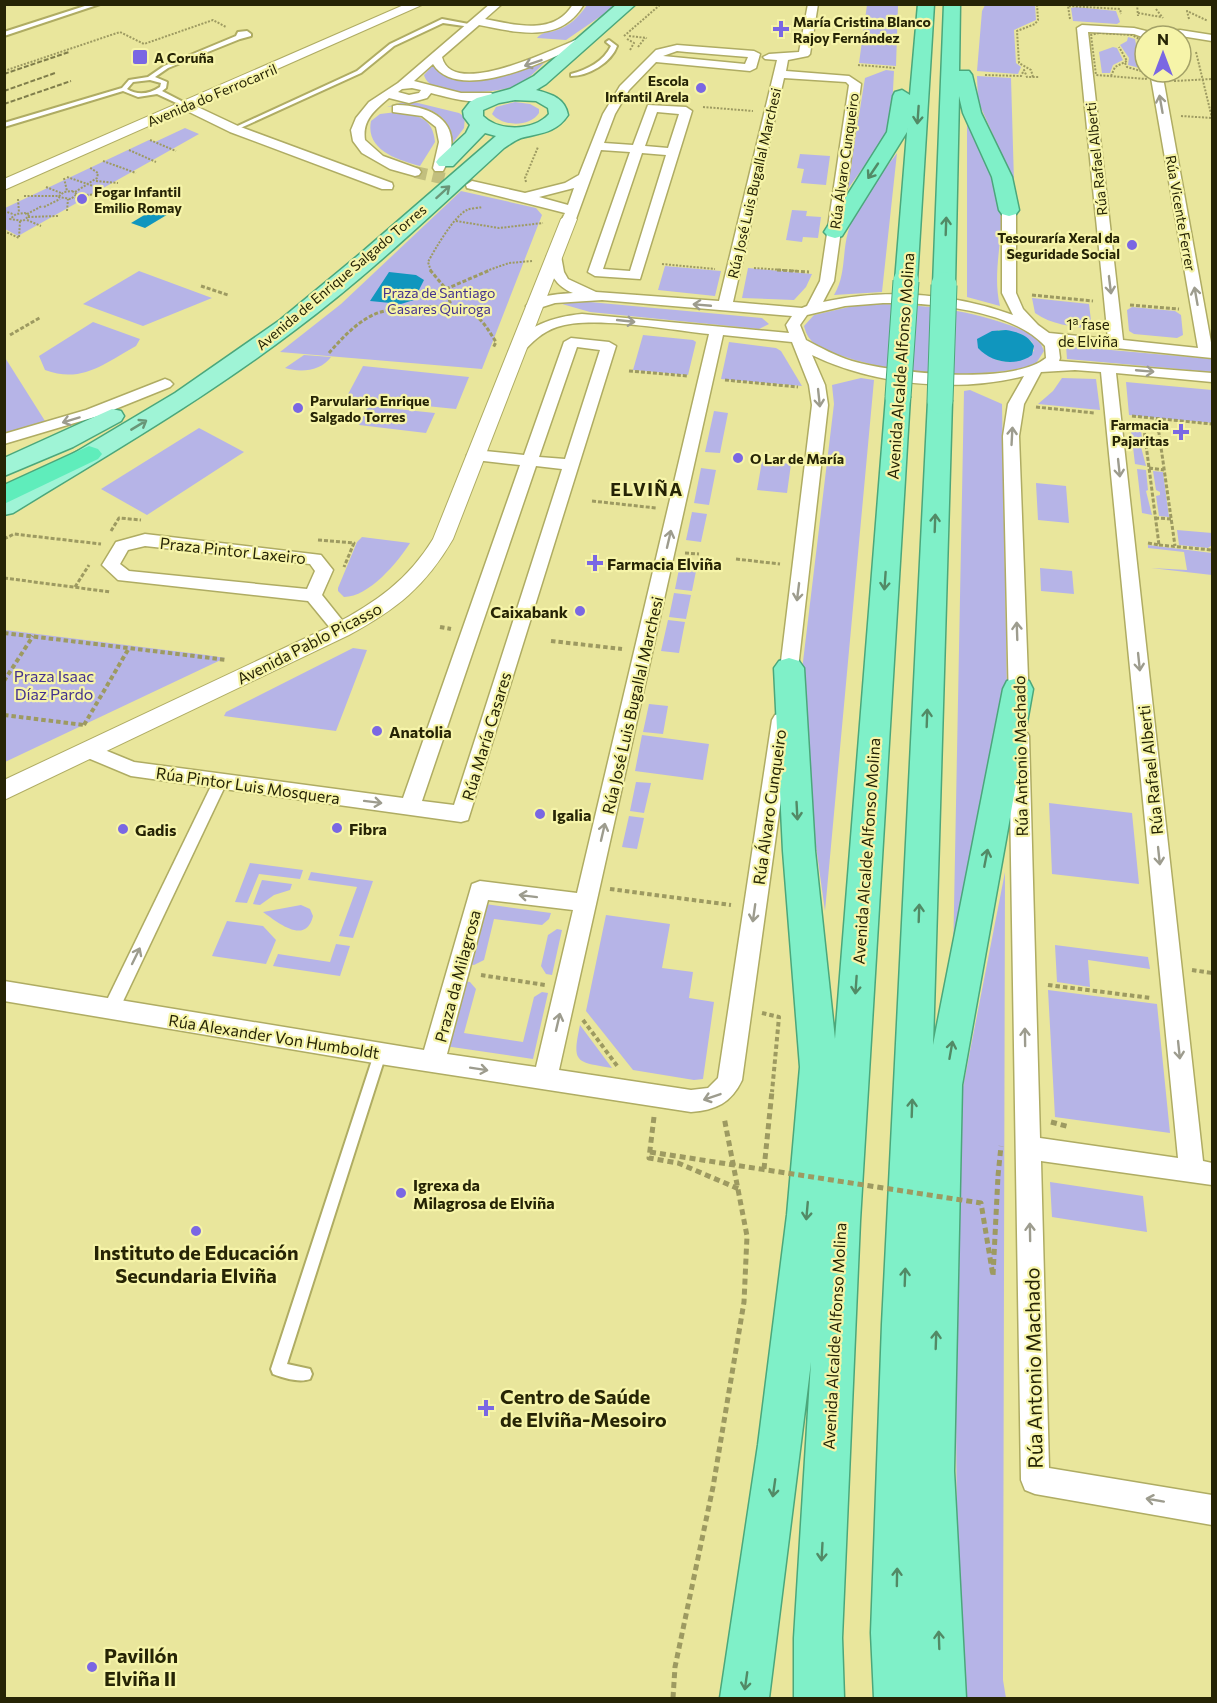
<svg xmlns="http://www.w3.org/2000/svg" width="1217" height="1703" font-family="Commissioner,sans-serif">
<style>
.green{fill:#b6b4e7;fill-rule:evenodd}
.water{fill:#1096be}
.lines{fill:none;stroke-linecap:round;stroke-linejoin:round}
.minor-tunnel{stroke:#c2bf7e;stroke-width:12;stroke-dasharray:12 6;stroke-linecap:butt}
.service-casing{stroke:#afac63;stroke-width:4}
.pedestrian-casing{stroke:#afac63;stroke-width:3}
.minor-casing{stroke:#afac63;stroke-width:3}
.tertiary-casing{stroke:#afac63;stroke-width:2}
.primary-casing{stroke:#4ba77b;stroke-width:3}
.trunk-casing{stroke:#4ba77b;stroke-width:3}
.motorway-casing{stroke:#4ba77b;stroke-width:3}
.path-far3{stroke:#9d9a61;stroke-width:2;stroke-dasharray:2 1.5;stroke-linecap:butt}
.path-far2{stroke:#9d9a61;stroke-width:3;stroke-dasharray:4 2;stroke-linecap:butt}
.path-far1{stroke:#9d9a61;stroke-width:4;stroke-dasharray:4.5 3;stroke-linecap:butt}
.path{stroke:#9d9a61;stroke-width:5;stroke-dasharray:6 4;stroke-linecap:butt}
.service{fill:#fff;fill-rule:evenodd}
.pedestrian{fill:#fff;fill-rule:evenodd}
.minor{fill:#fff;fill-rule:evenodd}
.tertiary{fill:#fff;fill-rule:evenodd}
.primary{fill:#9ff4d6;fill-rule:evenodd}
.trunk{fill:#7ff0c8;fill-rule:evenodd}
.motorway{fill:#5fedbb;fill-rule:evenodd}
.rail{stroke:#807e4b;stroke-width:2;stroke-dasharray:5 2;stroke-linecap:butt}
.trunk-bridge-casing{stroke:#4ba77b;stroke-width:27;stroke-linecap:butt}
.path-bridge{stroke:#9d9a61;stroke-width:5;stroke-dasharray:6 4;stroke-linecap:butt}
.trunk-bridge{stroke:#7ff0c8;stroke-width:25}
.oneway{stroke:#9d9c8e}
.oneway2{stroke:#528a66}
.oneway3{stroke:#699678}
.poi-dot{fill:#7a67e3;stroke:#f6f4a9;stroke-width:2}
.labels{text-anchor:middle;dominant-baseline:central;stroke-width:4.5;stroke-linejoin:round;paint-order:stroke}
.far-poi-label{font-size:14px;font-weight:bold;fill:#262405;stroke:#f6f4a9;text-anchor:start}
.far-street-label{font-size:14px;fill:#262405;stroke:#f6f4a9}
.far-park-label{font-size:14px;fill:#44328f;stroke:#f6f4a9}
.far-neighbourhood-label{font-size:15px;fill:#262405;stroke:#f6f4a9}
.street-label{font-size:16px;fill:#262405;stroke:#f6f4a9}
.poi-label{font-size:16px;font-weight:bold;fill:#262405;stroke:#f6f4a9;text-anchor:start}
.park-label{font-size:16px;fill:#44328f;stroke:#f6f4a9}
.far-district-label{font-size:18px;font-weight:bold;letter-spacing:1.5px;fill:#262405;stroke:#f6f4a9}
.near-poi-label{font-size:20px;font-weight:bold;fill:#262405;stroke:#f6f4a9;text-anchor:start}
.near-street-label{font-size:20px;fill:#262405;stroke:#f6f4a9}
</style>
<rect width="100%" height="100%" fill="#e9e69c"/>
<path class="green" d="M587,5H617L566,40L537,38C542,32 546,33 554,31C570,26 578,18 587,5Z
M867,5H898L896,66L859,63Z
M985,5H1035L1036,20L1014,30L1016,63L1021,67L1018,74L977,71L982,11Z
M1076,7L1116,11L1120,22L1117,24L1073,21L1071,8Z
M1128,37L1135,39L1140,68L1128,65L1129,58L1120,45L1127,41Z
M1113,47L1117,48L1123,60L1113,65L1110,73H1102L1099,52Z
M546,61C538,69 528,80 517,85C500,93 430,100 424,75L433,65C454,96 519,71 546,61Z
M886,70L894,71L891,129L847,190L865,78Z
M977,76L1011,78L1014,182L978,101Z
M515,102L530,104L539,109V113C530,127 503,127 492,114L496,107Z
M400,103H418L459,113L465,117L464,128L452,144C452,108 416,102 387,107Z
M397,112C418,115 433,118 435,142L420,166C398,160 365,150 371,121L380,114Z
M967,119C980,147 999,177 1001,209C1003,242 992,273 1000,306L967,297Z
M185,128L199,134L18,236L5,229V208L149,140L155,142Z
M897,153L882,292L834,295C846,275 842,254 848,232C857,202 879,178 897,153Z
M800,154L830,156L826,185L801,183L804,169L797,168Z
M461,191L536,208L542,215L482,369L280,352L341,304Z
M792,210L807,211L806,216L821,217L818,238L803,237L802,242L786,240Z
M665,266L721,271L715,296L658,290Z
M748,268L812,274L806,287L794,300L742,298Z
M139,271L212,298L143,326L83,304Z
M1032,298L1089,304L1092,329C1071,326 1052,325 1035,313Z
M579,301L762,318L769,324L759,329L590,312L562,304Z
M862,304C923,303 982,310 1038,337L1044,351L1035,365C974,380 902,376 842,356C832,353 816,348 810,339C807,336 805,330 804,326L814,315ZM998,330L1021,334L1032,342L1034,351L1009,362L996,360Z
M1132,307L1175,311L1181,315L1183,335L1177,338L1134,334L1129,331L1127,310Z
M93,322L140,339L136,346C105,363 82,384 45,370L39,356Z
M643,335L693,340L696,342L688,375L633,370Z
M729,342L776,348L781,351L802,386L721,379Z
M1066,346L1212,359V372L1067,359Z
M304,355L331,357C321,371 301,373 285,368Z
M4,356L45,421L5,433H4Z
M363,366L469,377L456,409L346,398Z
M861,378L874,380L825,911L807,782L802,670L834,404L832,385Z
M1062,378L1096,379L1100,410L1038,404L1053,391Z
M1126,382L1212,390V423L1129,415Z
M970,390L1002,404L1007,690L953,959L964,391Z
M368,406L435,413L426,433L359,425Z
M714,411L728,413L720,453L705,452Z
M199,428L244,452L147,515L101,489Z
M1131,430H1141L1143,447H1141L1146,466L1135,464Z
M762,461L791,464L787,493L757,490Z
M701,468L716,470L709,505L694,503Z
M1137,469L1146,470L1148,490L1146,491L1152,515L1142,513Z
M1153,471L1163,472L1169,517L1159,516L1156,496L1160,495V492L1156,490Z
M1036,483L1066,486L1069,523L1038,520Z
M692,512L707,514L701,542L686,540Z
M1177,530L1212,533V545L1208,548L1179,545Z
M362,537L410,543C398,562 369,597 344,597L338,591V588L357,542Z
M1148,545L1212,553V575L1151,568L1187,570L1184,552L1148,548Z
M680,564L697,566L692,591L675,589Z
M1040,568L1072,571L1074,594L1041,591Z
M674,593L691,595L686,619L669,617Z
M668,620L685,622L679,653L661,651Z
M5,630L206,655L225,658L5,762Z
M353,648L367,650L336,731L224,716L226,712Z
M649,704L668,706L663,734L643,732Z
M642,735L709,744L703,780L635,771Z
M636,782L651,783L644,813L630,811Z
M1049,803L1132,813L1139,884L1052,874Z
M629,816L644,818L637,849L622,847Z
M250,863L303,870L300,879L259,874L247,903L235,902Z
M311,872L373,881L353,938L339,936L357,887L308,880Z
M1005,872L1003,1680L1006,1698H958L954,1133Z
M262,880L292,884L290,890L274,895L260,905L253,904Z
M485,904L551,913L549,919L542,925L494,919L484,960L474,965L468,964Z
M301,905L310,909L313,916C306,946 277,922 263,912Z
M606,915L670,924L662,968L693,972L689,998L714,1002L703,1079L694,1080L633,1070L586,1011Z
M227,921L263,926L276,940L266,964L212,956Z
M557,929L562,930L552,975L546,974L541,966L548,935Z
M336,944L350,946L340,976L273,966L278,954L330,962Z
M1055,945L1148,957L1150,969L1088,960L1090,987L1057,982Z
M464,981L470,982L476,989L464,1033L523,1042L534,997L542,992L548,993L533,1059L445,1046Z
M1048,990L1157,1004L1170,1133L1055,1117Z
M580,1025L612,1068C575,1062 572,1063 580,1025Z
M1050,1182L1143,1196L1147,1232L1052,1217Z"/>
<path class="water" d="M156,208L170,213L145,228L131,223Z
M389,272L416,275L424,280L414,300L401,304L370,301Z
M1006,330C1018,332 1028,335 1034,346L1032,355C1016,367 992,363 978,348L977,339L992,331Z"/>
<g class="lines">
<path class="minor-tunnel" d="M415,172L472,185"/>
<g class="service-casing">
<path id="service" d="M91,4H100L4,36V32Z
M442,19L474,25L471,27L443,23L394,46L361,73L236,130L231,129L357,71L390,44Z
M247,31L251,34V36L240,39L168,68L155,77L167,82L166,88L162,91L189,105V107H185L157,94L138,97L123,91L4,127V123L122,88L129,80L148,77L164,66L236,36L238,32ZM150,80L161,83L160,87C149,94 138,96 127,89L133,82Z
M609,40L617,46C611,63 588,76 571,76V74C587,70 604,61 611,46L606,42Z
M380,1049L384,1050L386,1054L287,1364L310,1369L312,1374L310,1379C300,1383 283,1378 273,1374L271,1369L374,1054L376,1050Z"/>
</g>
<g class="pedestrian-casing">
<path id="pedestrian" d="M220,777L227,782L117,1014L111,1016L105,1014L103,1009L105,1004L213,782Z"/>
</g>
<g class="minor-casing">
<path id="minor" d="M490,4H502L485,19C515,25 555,36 573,4H584C560,45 517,32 479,25L442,57C452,101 559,46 583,37L587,36L593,39C585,46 573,49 563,53C534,66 456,101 433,64L414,81L461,93H491L497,97C484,108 447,97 431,93L427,98L409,103L389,98C375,110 362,120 365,140L383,156L419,169L421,172L419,175L415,176L390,169L362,153L353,141L351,130L356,118L369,102L398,83ZM412,88L421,90L419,93L409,95L398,92L402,89Z
M808,4H818L810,54L808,56L788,60L786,71L849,76L861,84L834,281L823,302C885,288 953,293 1013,315L1002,293V210L1009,206L1016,210V293L1023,309L1038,325L1049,333L1108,339L1077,28L1082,25L1134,28L1150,32L1180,30L1212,35V41L1181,36H1145V38L1134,34L1088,32L1123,340L1198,348L1150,72H1162L1212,348V358L1058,342L1060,358L1059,361L1212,373V382L1116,373L1203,1161L1212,1163V1185L1041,1161L1049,1468L1212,1495V1525L1035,1494L1025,1490L1021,1480L1009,736L1012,731L1019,729L1026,731L1029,736L1040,1138L1178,1158L1101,372L1075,370L1041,372L1024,404L1019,436L1029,705L1026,710L1019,712L1012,710L1009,705L1003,436L1008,404L1024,376C957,393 874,385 812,355L825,385L828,405L796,686L794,691L787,693L780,691L778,686L812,405L809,385L792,342L723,335L559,1070L691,1090L708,1088L718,1078L772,720L775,715L782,713L789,715L792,720L742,1080C731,1103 716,1110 691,1112L380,1064L4,1001V981L424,1050L472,884L480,881L577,893L709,334C671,330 591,315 557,327C542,332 532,342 521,354H511L509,351C527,325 552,317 582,314L789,333L786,325L792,316L602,300L555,303L533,310L526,306C537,295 558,294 573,293C556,286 549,274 547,256L554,252L561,256L564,272L568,279L596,292L719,301L777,60L765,59L763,57L769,54L799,52ZM784,78L846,82L849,85L820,281L807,306L802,308L733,302ZM883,303C930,302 1013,310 1045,346L1046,358C1012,386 893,373 852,361C836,356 821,348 806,340L800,325L807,315L845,306ZM488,900L573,910L536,1067L447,1054Z
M677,45L754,51L760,54L756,68L750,71L656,62L629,90L615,114L604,143L633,145L648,105L686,107L692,111L640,279L595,276L588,272L630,152L601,150L576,219L569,223L562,219L565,213L467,188L466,185L472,181L525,193L565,183L579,175L603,114L620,86L656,50ZM677,51L687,52L748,57L745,64L663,56ZM657,112L679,114L668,148L645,146ZM642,153L666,155L630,271L603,269ZM574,188L568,205L539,197Z
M187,102L238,126L392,183L393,186L392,189H382L230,132L183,109V103Z
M397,105C439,106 466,128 443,171H435L433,168L439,142L436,127L422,116L393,112V106Z
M571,338L609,342L616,346L468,820L461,822L131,776L83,756L80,751L83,746L90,744L134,762L403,798L520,465L475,460L467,455L475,450L524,455L564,342ZM577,347L600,350L565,459L539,457ZM536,466L562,469L454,805L422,801Z
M165,379L170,381L173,384L170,387L98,416L4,444V434L86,410Z
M145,534L321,555L333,570L322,595L350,630L347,634L341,636L335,634L308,601L118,580L102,565L116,542ZM145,546L310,564L315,571L307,589L129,571L120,564L128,550Z"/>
</g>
<g class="tertiary-casing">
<path id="tertiary" d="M406,4H424L4,190V179Z
M569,214L577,219L453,539C425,587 397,609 349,635L4,800V780L333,625C375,603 408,580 433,539L561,219Z"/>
</g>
<g class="primary-casing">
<path id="primary" d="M617,4H636L546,84L536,90C551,94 565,98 568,115C556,133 541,133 521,138C515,140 509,145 504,148C436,210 369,275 295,330C206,398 109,454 13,513L4,515V495L175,393L280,320L361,253L496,136L485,133L453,166H439L436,162L439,158L466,133L470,125L464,117L463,111L470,102L477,98L510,89L534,76ZM515,100L536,101L548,108L549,114C534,131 499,132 483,116V110L499,103Z
M112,409L121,411L124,416L121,421L73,447L4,476V458Z"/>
</g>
<g class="trunk-casing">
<path id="trunk" d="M918,4H934L917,281L914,286L906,288L898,286L895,281L908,120L907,132L842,236L835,238L828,236L824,232L887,132L893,96L895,92L902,90L910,95Z
M944,4H960L959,71H969L972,75L981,113L1012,177L1019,210L1016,214L1009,216L1002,214L999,210L992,177L963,113L959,96L955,285L952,290L944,292L936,290L933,285Z
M898,390L907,392L910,397L860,1221L842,1638L844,1698H794V1638L811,1362L769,1698H720L758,1445L787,1215L800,1067L783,851L774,668L779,661L789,658L799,661L804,668L815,851L835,1039L886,397L889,392Z
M940,394L949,396L952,401L933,1045L1003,689L1007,681L1018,678L1029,681L1033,689L962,1085L954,1471L966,1698H874L871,1633L882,1324L928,401L931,396Z"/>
</g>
<g class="motorway-casing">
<path id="motorway" d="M89,446L98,449L102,454L98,459L4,504V485Z"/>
</g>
<path class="path-far3" d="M1137,4L1138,16
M1156,9L1163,18
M1138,13L1161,17
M1070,19L1068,6L1120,9L1121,14
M1189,19L1187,11L1208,21
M1099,33L1132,35L1139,39L1146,79L1096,75L1091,35Z
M624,36L661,4
M629,36L647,38
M627,39L634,43L630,50
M638,47L645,38
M1196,52L1212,118
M1125,63L1127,67L1141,71
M858,65L896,68
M4,71L120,32L144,44L213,20L226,27
M985,75L1021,76L1024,70L1027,77H1039
M1111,76L1115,67L1127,61L1119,47
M1033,77L1031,70L1019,63L1017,31L1035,24L1038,20L1037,4
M1174,81L1212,79
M703,107L753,111
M1181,116L1212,118
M150,140L176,151
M129,150L156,162
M103,161L136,173
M67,177L105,190
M64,178L67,191
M96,181L118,183
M526,182L525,178L538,147
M46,187L61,193
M72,191L77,194L71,199L58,197L64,192Z
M75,192L97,178L98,173L89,167
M24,196H59
M76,196L98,194
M75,198L84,202
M18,199L19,213
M44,207L60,199
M4,211L13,214
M67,211L68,199
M25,213L29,216L23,221L10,219L16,214Z
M27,214L42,206
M28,217L58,216
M27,220L41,226
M456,221L499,228L543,223
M4,231L19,238L20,221
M662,264L715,269
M754,268L798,271
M431,271L428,262C435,249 454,216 467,210C471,208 478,208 482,207
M486,271L509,263L532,261"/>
<path class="path-far2" d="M430,270L446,289L452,309
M777,270L809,272
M201,286L228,295
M446,289L490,270
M1032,295L1093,301
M1130,305L1179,309
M10,335L41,317
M329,353C342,338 357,322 375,314C396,305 457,303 476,316C485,323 490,333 496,342L493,348
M629,371L688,376
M725,380L798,387
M1036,407L1094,413
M1132,416L1212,424
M1157,419L1175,546
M1149,468L1164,470
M592,501L656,508
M1155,518L1172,519
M111,531L119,518L141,520
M4,539L14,534L101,544
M318,540L354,543L344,567
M1148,543L1159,545L1144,429L1159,431
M1159,545L1212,550
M685,553L699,554
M736,559L780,564
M4,578L111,592
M75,587L89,565"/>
<path class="path-far1" d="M440,627L451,629
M4,633L227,660
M551,641L622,649
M4,681L33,636
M4,715L84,725
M84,725L129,648
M610,889L731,905
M1192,970L1212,973
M481,975L545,985
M1048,985L1151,998
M762,1013L779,1017L772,1092
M583,1020L618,1067"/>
<path class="path" d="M654,1117L649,1158L678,1163L739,1189
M1051,1122L1070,1127
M764,1169L772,1091
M998,1176L1001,1146
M673,1698L675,1667L713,1487L744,1302L747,1236L724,1117"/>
<use href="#service" class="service"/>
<use href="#pedestrian" class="pedestrian"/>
<use href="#minor" class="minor"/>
<use href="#tertiary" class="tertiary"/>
<use href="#primary" class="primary"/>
<use href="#trunk" class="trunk"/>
<use href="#motorway" class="motorway"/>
<path class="rail" d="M4,74L69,52
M4,91L55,73
M4,104L71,81"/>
<g class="trunk-bridge-casing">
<path id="trunk-bridge" d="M898,397L906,281
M940,401L944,285"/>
</g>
<path class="path-bridge" d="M650,1152L981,1203L993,1276L998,1176"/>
<use href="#trunk-bridge" class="trunk-bridge"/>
</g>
<defs><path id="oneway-shaft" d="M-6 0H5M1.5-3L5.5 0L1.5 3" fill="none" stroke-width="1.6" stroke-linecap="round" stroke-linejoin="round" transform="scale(1.5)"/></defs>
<g class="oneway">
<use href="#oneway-shaft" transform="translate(533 63) rotate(161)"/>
<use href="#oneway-shaft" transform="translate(1161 104) rotate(-100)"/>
<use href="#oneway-shaft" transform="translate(1110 285) rotate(83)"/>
<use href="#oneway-shaft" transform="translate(1196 296) rotate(-100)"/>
<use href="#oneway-shaft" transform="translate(702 305) rotate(-175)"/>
<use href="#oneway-shaft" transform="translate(626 321) rotate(6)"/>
<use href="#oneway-shaft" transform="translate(1145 371) rotate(5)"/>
<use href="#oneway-shaft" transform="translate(819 398) rotate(84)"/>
<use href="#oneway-shaft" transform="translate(71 420) rotate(163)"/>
<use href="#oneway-shaft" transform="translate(1012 436) rotate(-87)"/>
<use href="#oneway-shaft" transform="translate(1119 468) rotate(84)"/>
<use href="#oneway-shaft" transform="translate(669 539) rotate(-77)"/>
<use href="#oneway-shaft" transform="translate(798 592) rotate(97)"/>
<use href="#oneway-shaft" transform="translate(1017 631) rotate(-92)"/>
<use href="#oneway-shaft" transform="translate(1139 662) rotate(84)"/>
<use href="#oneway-shaft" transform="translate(373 802) rotate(7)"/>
<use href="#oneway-shaft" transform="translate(603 832) rotate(-77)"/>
<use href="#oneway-shaft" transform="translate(1159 856) rotate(84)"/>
<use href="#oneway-shaft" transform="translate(528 896) rotate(-173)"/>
<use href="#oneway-shaft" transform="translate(754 913) rotate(98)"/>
<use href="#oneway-shaft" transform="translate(136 956) rotate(-64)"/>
<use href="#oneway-shaft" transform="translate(558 1022) rotate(-77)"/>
<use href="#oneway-shaft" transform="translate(1025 1037) rotate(-91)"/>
<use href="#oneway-shaft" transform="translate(1179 1050) rotate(84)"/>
<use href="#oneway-shaft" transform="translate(479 1069) rotate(9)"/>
<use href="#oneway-shaft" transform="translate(712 1097) rotate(161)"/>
<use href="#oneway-shaft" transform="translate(1030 1232) rotate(-91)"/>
<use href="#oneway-shaft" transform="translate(1155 1500) rotate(-170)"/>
</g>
<g class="oneway2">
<use href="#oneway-shaft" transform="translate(918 115) rotate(94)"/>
<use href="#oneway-shaft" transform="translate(873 171) rotate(124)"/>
<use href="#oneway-shaft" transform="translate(946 226) rotate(-88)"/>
<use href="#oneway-shaft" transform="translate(935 523) rotate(-88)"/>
<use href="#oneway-shaft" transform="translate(885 581) rotate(94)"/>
<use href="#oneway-shaft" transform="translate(927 718) rotate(-88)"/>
<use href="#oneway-shaft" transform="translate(797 811) rotate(87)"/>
<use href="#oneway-shaft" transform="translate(986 858) rotate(-79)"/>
<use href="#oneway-shaft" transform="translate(919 913) rotate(-88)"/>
<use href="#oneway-shaft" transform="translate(856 985) rotate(94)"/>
<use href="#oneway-shaft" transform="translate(951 1050) rotate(-80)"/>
<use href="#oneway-shaft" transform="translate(912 1108) rotate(-88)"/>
<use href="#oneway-shaft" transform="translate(807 1211) rotate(95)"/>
<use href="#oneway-shaft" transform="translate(905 1277) rotate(-88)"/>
<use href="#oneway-shaft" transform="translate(936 1340) rotate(-88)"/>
<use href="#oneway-shaft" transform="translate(774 1488) rotate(98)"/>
<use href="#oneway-shaft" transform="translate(822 1552) rotate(93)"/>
<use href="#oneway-shaft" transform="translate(897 1577) rotate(-89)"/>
<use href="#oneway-shaft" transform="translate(939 1640) rotate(-92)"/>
<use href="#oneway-shaft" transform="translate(746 1681) rotate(98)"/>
</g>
<g class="oneway3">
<use href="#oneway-shaft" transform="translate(443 192) rotate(-42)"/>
<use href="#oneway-shaft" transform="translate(139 425) rotate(-31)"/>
</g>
<g class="poi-dot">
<path d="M778 20h6v6h6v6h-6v6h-6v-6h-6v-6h6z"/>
<rect x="132" y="49" width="16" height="16" rx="3"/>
<circle cx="701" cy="88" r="6"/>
<circle cx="82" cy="199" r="6"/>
<circle cx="1132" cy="245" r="6"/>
<circle cx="298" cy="408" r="6"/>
<path d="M1178 423h6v6h6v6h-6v6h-6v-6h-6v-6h6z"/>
<circle cx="738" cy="458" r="6"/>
<path d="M592 554h6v6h6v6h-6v6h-6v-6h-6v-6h6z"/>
<circle cx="580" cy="611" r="6"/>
<circle cx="377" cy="731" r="6"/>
<circle cx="540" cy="814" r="6"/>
<circle cx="337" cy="828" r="6"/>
<circle cx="123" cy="829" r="6"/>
<circle cx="401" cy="1193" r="6"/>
<circle cx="196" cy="1231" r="6"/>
<path d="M483 1399h6v6h6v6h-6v6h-6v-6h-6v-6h6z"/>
<circle cx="92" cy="1667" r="6"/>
</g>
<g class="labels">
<g class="far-poi-label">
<text x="793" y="21">María Cristina Blanco<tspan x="793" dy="16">Rajoy Fernández</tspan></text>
<text x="154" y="57">A Coruña</text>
<text x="689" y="80" text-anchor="end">Escola<tspan x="689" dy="16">Infantil Arela</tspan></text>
<text x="94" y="191">Fogar Infantil<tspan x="94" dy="16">Emilio Romay</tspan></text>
<text x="1120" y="237" text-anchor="end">Tesouraría Xeral da<tspan x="1120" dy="16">Seguridade Social</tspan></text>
<text x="310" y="400">Parvulario Enrique<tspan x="310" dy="16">Salgado Torres</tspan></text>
<text x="1169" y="424" text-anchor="end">Farmacia<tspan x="1169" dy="16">Pajaritas</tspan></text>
<text x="750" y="458">O Lar de María</text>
</g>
<g class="far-street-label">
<text transform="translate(212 95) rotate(-23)">Avenida do Ferrocarril</text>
<text transform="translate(1096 159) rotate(-96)">Rúa Rafael Alberti</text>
<text transform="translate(844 161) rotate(-82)">Rúa Álvaro Cunqueiro</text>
<text transform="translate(754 183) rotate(-77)">Rúa José Luis Bugallal Marchesi</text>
<text transform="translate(1181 213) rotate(80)">Rúa Vicente Ferrer</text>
<text transform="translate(341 277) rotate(-40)">Avenida de Enrique Salgado Torres</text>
</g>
<g class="far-park-label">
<text x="439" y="292">Praza de Santiago<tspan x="439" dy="16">Casares Quiroga</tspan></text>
</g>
<g class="far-neighbourhood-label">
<text x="1088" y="324">1ª fase<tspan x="1088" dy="17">de Elviña</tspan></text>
</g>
<g class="street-label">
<text transform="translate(900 366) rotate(-86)">Avenida Alcalde Alfonso Molina</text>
<text transform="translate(233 550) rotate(6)">Praza Pintor Laxeiro</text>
<text transform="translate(309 643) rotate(-27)">Avenida Pablo Picasso</text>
<text transform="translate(632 705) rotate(-77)">Rúa José Luis Bugallal Marchesi</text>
<text transform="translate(486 736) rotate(-73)">Rúa María Casares</text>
<text transform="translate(1020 756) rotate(-91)">Rúa Antonio Machado</text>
<text transform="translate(1150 770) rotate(-96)">Rúa Rafael Alberti</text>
<text transform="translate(248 785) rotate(8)">Rúa Pintor Luis Mosquera</text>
<text transform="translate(769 807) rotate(-82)">Rúa Álvaro Cunqueiro</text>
<text transform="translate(866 851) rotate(-86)">Avenida Alcalde Alfonso Molina</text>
<text transform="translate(457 976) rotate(-75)">Praza da Milagrosa</text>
<text transform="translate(274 1036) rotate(9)">Rúa Alexander Von Humboldt</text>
<text transform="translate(834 1336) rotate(-87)">Avenida Alcalde Alfonso Molina</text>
</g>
<g class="poi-label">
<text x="607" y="563">Farmacia Elviña</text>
<text x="568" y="611" text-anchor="end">Caixabank</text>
<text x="389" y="731">Anatolia</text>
<text x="552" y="814">Igalia</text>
<text x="349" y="828">Fibra</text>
<text x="135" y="829">Gadis</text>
<text x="413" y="1184">Igrexa da<tspan x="413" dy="18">Milagrosa de Elviña</tspan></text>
</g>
<g class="park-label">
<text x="54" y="675">Praza Isaac<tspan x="54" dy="18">Díaz Pardo</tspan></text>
</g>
<g class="far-district-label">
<text x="647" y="489">ELVIÑA</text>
</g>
<g class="near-poi-label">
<text x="196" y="1252" text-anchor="middle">Instituto de Educación<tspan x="196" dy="23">Secundaria Elviña</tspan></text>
<text x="500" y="1396">Centro de Saúde<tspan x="500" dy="23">de Elviña-Mesoiro</tspan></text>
<text x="104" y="1655">Pavillón<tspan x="104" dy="23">Elviña II</tspan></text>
</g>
<g class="near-street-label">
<text transform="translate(1033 1368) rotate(-91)">Rúa Antonio Machado</text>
</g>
</g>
<rect width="1217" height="1703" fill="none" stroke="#262405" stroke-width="12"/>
<g transform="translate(1163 54)"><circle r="28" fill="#f6f4a9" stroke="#a3a167" stroke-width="1.5"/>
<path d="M0-4.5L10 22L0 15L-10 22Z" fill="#7a67e3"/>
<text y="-9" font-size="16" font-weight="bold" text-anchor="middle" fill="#262405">N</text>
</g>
</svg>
